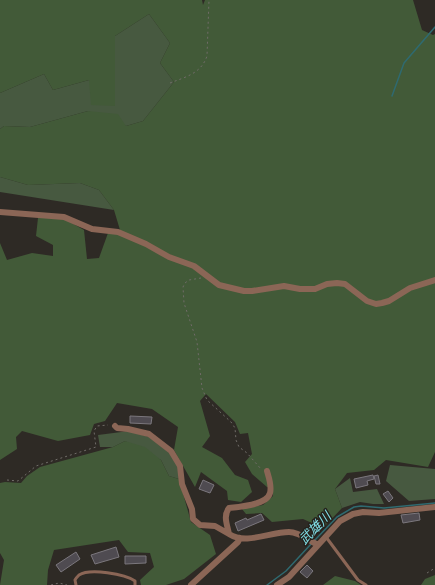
<svg xmlns="http://www.w3.org/2000/svg" width="435" height="585" font-family="'DejaVu Sans','Noto Sans JP',sans-serif">
<style>
.green{fill:#475940}
.forest{fill:#425a38}
.lines{fill:none;stroke-linecap:round;stroke-linejoin:round}
.stream{stroke:#2f6a70;stroke-width:1.5}
.building{fill:#4f4b51;stroke:#7b777d}
.path{stroke:#706c68;stroke-width:1;stroke-dasharray:2 3;stroke-linecap:butt}
.lane{stroke:#8b6656;stroke-width:3}
.street{stroke:#8b6656;stroke-width:6}
.labels{text-anchor:middle;dominant-baseline:central;stroke-width:3;stroke-linejoin:round;paint-order:stroke}
.water-label{font-size:13px;font-style:italic;fill:#81e1e9;stroke:#25211c}
</style>
<rect width="100%" height="100%" fill="#2e2a25"/>
<path class="green" d="M149,14L170,43L160,63L174,82L143,121L126,126L88,111L30,127L4,126L0,129V93L44,74L53,90L89,80L115,106V36Z
M0,177L28,185L80,183L99,190L114,210L0,192Z
M129,431L149,437L170,453L178,465L179,479L169,476L161,460L125,441L113,447H100L98,435Z
M390,465L435,469V499L409,501L386,481Z
M350,478L353,492L377,489L384,504H373L360,502L342,508L335,489Z"/>
<path class="forest" d="M0,0H202L203,5L205,0H413L422,30L433,35L435,34V452L428,467L386,460L374,470L347,473L335,489L342,508L323,528L303,519L272,522L262,513L246,514L242,509L263,505L273,496V487H267L252,474L245,462L252,454L248,433L240,434L235,422L206,394L200,401L210,436L202,447L222,458L235,475L248,480L252,492L241,502L228,500L227,491L201,472L195,487L174,450L178,427L152,409L117,403L105,421L94,424L90,435L58,441L22,431L16,437L17,449L0,460V243L7,260L32,253L53,256V245L36,236L38,218H63L84,230L87,259L99,258L108,233L120,230L114,210L99,190L80,183L28,185L0,177V129L4,126L30,127L88,111L118,114L126,126L143,121L174,82L160,63L170,43L149,14L115,36V106L91,105L89,80L53,90L44,74L0,93Z
M125,441L145,447L161,460L169,476L179,479L191,522L210,535L216,554L184,579L166,585H141L140,580L154,567L150,553L128,552L119,540L54,550L48,570L47,585H0L4,560L0,553V483L5,482L21,483L27,476L40,467L113,447Z
M435,575V585H421L425,579Z
M335,576L355,581L361,585H323Z"/>
<g class="lines">
<path class="stream" d="M392,96L404,63L435,27
M315,540L337,517L354,507L361,506L384,508L435,503
M267,585L286,571L312,543"/>
</g>
<path class="building" d="M130,416L152,417L151,424L130,423Z
M373,475L374,479L367,481L368,485L356,488L354,479Z
M378,475L380,484H376L374,476Z
M203,480L214,485L210,493L199,489Z
M388,491L393,498L389,502L383,494Z
M419,513L420,520L403,523L401,515Z
M261,514L264,520L238,531L235,523L246,518L247,520Z
M116,547L119,557L95,564L91,555Z
M76,552L80,559L61,572L56,565Z
M125,556H146V563L125,564Z
M307,565L313,571L307,578L300,572Z"/>
<g class="lines">
<path class="path" d="M170,83C185,77 201,74 207,56L209,0
M201,278L189,280L185,283L183,287L184,303L197,342L202,388L207,400L231,422L235,428L236,440L239,447L247,453L261,469
M7,480L18,481L36,466L96,447L94,431L97,426L108,425
M427,573L435,568
M51,585L59,583L67,585"/>
<path class="lane" d="M326,537L358,580L366,585
M76,585L75,580C76,578 78,576 79,575C90,568 125,574 135,581V585"/>
<path class="street" d="M0,212L64,217L92,229L118,232L146,244L169,257L194,266L219,285L244,291H252L284,286L300,289H315L327,284L337,283L345,284L367,301L376,304L382,303L389,301L410,288L435,280
M115,426L117,428L128,429L149,434L171,451L180,466L182,484L192,509L193,519L200,525L215,526L229,534
M267,471C269,478 272,486 270,493C267,505 239,507 229,508C223,516 227,524 229,534C246,545 270,532 289,532C299,532 310,541 318,545
M191,585L238,542L240,538
M277,585L289,577L340,521L353,514L363,512L379,513L435,507"/>
</g>
<g class="labels">
<g class="water-label">
<text transform="translate(315 528) rotate(-45)">武雄川</text>
</g>
</g>
</svg>
